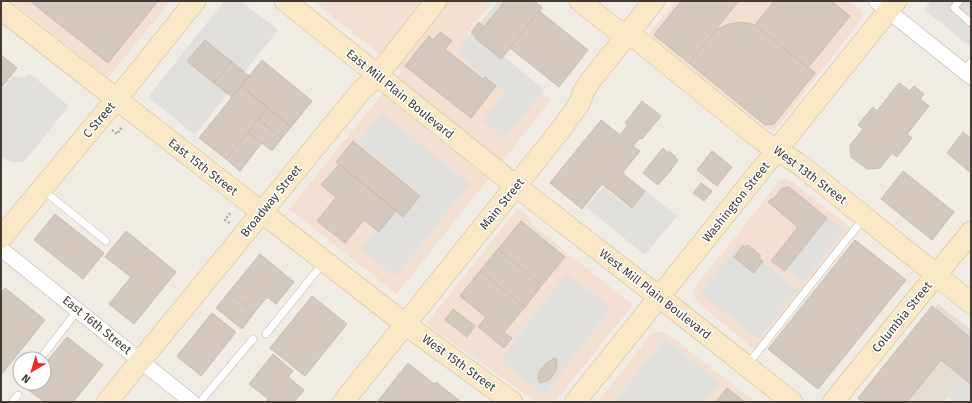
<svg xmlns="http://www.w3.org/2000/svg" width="972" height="403" font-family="'Fira Sans',sans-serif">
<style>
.residential{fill:#e4ddd3}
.commercial{fill:#f1e0d1}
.parking{fill:#e1dfdc}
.building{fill:#d4c9be;stroke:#cbbdaf}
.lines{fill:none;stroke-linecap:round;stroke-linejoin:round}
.lane-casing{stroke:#beb5ab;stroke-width:8}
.street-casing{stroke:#beb5ab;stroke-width:16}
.secondary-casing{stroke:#ccba97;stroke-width:22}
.path{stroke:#bbad9a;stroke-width:2.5;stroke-dasharray:2 2;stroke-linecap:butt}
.lane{stroke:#fff;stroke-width:7}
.street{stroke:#fff;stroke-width:15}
.secondary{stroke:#f9e8c5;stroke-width:21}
.labels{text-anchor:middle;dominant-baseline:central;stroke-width:3;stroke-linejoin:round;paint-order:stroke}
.street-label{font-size:12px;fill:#423b35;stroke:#fff}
</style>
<rect width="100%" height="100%" fill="#f0ece4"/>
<path class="residential" d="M938,304L971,330V402L948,397L944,402H858Z"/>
<path class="commercial" d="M11,1H171L108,78Z
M313,1H493L468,33L551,100L397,294L289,209L401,71Z
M675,1H850L861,10L863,15L862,19L779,125L774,130L767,129L651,36V31Z
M786,178L791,181L853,229L755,350L696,301L693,292L697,284L737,235L780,180Z
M518,208L529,217L532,225L633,305L555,402H536L426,324Z
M661,332L670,336L756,402H598L652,333Z"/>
<path class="parking" d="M224,1H241L278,30L195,135L148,97Z
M498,1H534L544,9L505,57L544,90L504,139L483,121L505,93L456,52Z
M931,1H971V47L924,10Z
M29,73L69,106L24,162H14L1,158V91L13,76L24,78Z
M382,113L470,184L395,277L361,249L393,210L402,217L421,194L358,143Z
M603,187L630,208L645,190L677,216L645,255L586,207Z
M825,215L844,230L803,283L784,268Z
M739,243L798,290L758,339L700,293Z
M566,273L611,307L545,395L500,361Z
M665,339L719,383L704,402H614Z
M963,376L971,383V402H954L947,396Z"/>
<path class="building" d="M30,1H158L108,63Z
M505,1H534L542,7L501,59L475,38Z
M681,1H739L689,63L654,35Z
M774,1H831L850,16L808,68L755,25Z
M539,11L588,50L559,87L510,48Z
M479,22L484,27L476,37L471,32Z
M742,22L755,25L815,73L774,124L765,125L689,63L717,29L729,24Z
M440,32L452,41L445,49L483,79L485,77L496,86L471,118L405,66L429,36L433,40Z
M205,40L231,61L214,83L187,61Z
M1,55L17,68L1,88Z
M262,60L312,101L291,127L241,86Z
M231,61L249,76L232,97L214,83Z
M899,83L910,91L914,86L924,94L920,99L929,106L907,134L912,138L897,157L892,153L880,168L867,169L851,157L850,145L863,129L858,125L873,107L877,111Z
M241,86L268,107L226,159L199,138Z
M642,101L661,116L642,139L640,138L633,146L640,151L622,173L645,191L632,208L602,184L582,209L550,183L601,120L620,135L628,125L625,123Z
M268,107L291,127L282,138L258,119Z
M258,119L282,138L272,151L248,132Z
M248,132L262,143L240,171L226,159Z
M963,132L971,138V173L947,153Z
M353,141L420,196L403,217L336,162Z
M663,148L668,153L669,151L676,157L675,158L678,160L672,168V169L658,185L643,173Z
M712,151L732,167L717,186L697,170Z
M339,164L396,210L379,232L364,220L345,243L317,221L336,197L321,185Z
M903,171L954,212L932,240L881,199Z
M701,183L712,191L704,201L693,193Z
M789,187L827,218L785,271L771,261L798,227L768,202L772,198L773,200L782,188Z
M55,214L104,253L83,279L34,240Z
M521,221L565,257L542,285L498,249Z
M126,231L176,272L134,324L109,304L131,277L105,257Z
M855,240L906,280L818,389L768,349Z
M743,245L746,247L748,245L761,256L759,258L763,261L754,273L734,257Z
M498,249L542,285L525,307L480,271Z
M260,254L294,282L276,304L267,297L254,313L229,292Z
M480,271L525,307L504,332L512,338L504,348L478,327L486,317L460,296Z
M5,288L45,320L1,375V293Z
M229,292L254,313L242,329L216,308Z
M312,296L347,324L305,376L270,348Z
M932,306L971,338V384L941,360L907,402H862L858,398Z
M453,309L475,326L467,337L445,320Z
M212,313L236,332L201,376L177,356Z
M67,337L103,365L73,402H44L26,388L30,383H44V365Z
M273,354L293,371L288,377L304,390L294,402H266L268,399L249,384Z
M555,358L557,360L556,371L549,380L540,383L538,381L539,372L546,363Z
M408,363L434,384L436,382L461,402H377Z
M727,388L745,402H716Z"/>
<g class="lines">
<g class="lane-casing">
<path id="lane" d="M959,1L954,8L971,23
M964,72L971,62
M43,190L106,241
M266,334L323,263
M40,359L78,310
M748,364L863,219
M12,402L18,395
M200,402L253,339"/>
</g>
<g class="street-casing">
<path id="street" d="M876,1L971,77
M1,249L192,402"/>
</g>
<g class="secondary-casing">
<path id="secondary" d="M285,1L516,186L681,314L792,402
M580,1L615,29L629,33L760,139L799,164L971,303
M1,9L405,324L512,402
M1,238L128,85L195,1
M107,402L360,92L377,76L436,1
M343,402L562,128L579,104L584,91L591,80L654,1
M575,402L896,1
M833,402L971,232"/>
</g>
<path class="path" d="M112,130L117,134L122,127
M230,213L225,220L231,224"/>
<use href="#lane" class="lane"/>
<use href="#street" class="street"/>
<use href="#secondary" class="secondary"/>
</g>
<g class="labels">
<g class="street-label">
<text transform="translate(400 94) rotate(39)">East Mill Plain Boulevard</text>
<text transform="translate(99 120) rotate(-50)">C Street</text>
<text transform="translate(203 167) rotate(38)">East 15th Street</text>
<text transform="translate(810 175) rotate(37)">West 13th Street</text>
<text transform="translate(271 201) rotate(-51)">Broadway Street</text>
<text transform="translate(736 202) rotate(-51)">Washington Street</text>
<text transform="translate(502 204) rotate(-51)">Main Street</text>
<text transform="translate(655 294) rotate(38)">West Mill Plain Boulevard</text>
<text transform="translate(902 317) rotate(-51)">Columbia Street</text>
<text transform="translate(97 325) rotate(39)">East 16th Street</text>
<text transform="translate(459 363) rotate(36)">West 15th Street</text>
</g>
</g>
<rect width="972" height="403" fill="none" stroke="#423b35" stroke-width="4"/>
<g transform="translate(32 371) rotate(218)"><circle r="19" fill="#ffffff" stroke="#b3b1ae"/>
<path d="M0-3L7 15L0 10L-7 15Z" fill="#e53226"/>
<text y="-6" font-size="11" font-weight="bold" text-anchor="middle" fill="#423b35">N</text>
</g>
</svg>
